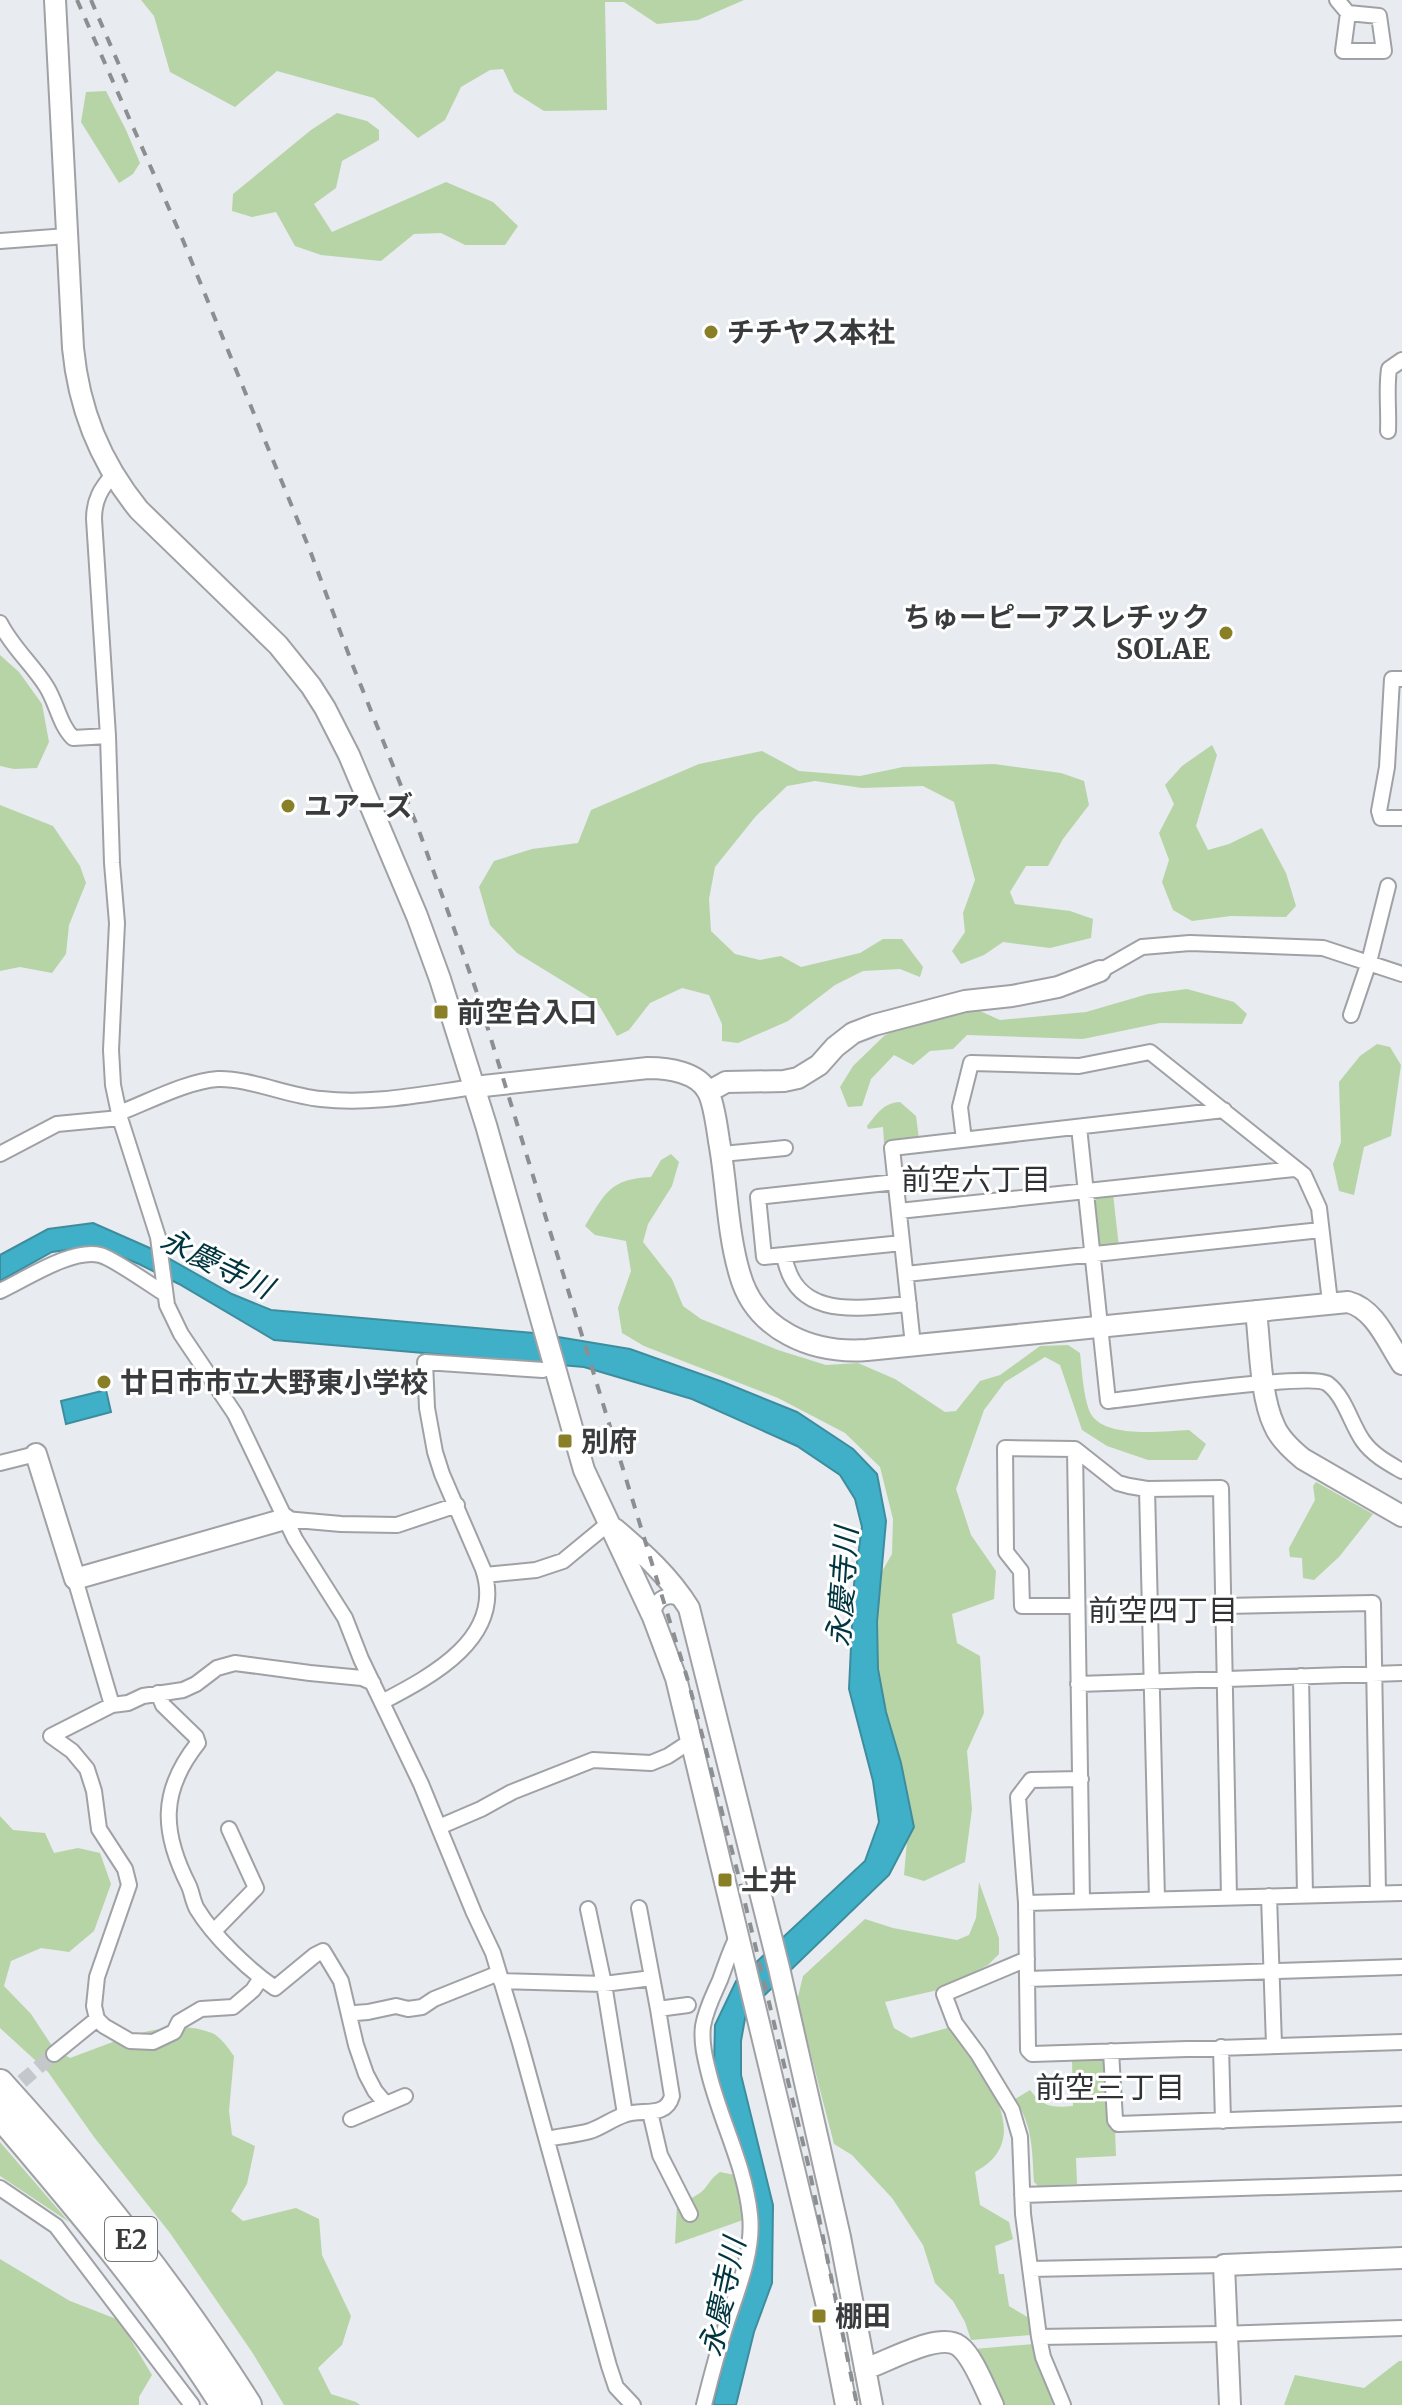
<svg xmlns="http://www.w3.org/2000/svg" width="1402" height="2405" font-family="Merriweather,'Noto Sans JP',serif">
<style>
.green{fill:#b7d4a7}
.water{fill:#3fb0c8;stroke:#3e8d9e;stroke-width:2}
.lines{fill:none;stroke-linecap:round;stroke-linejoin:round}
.street-tunnel{stroke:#c5c8cb;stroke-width:14;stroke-dasharray:14 7;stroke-linecap:butt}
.street-casing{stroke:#9fa1a5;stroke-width:18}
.secondary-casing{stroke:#9fa1a5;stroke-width:24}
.highway-casing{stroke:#9fa1a5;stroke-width:30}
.street{stroke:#fff;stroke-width:14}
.secondary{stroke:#fff;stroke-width:20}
.highway{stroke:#fff;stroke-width:26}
.rail{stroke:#8c8e91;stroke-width:4;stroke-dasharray:10 10;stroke-linecap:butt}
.poi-dot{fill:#887f26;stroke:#fff;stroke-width:3}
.labels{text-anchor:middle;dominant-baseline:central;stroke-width:6;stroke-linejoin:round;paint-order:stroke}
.shield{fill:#fff;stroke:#757677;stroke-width:2}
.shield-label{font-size:26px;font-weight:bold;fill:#3a3b3d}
.poi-label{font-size:28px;font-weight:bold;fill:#3a3b3d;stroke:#fff;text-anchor:start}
.neighbourhood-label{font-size:30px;fill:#303235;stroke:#fff}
.water-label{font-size:30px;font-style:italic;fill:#00353f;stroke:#fff}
</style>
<rect width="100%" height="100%" fill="#e8ebef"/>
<path class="green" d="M141,0H744L698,20L657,24L624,2H605L607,110L544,111L514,92L503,69L490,70L461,87L445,120L418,138L374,98L277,71L235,107L170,72L154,16Z
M106,91L126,130L140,163L133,174L119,183L81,122L86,92Z
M337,113L367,121L379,130V140L342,161L336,188L314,204L332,232L446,182L493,202L518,226L505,245H465L441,233L414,234L381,261L321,255L295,246L276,212L252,217L232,211L233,194L311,130Z
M0,655L19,672L42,704L49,742L37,768L14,769L0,766Z
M1212,745L1217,755L1196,826L1208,850L1229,844L1262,828L1286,873L1296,906L1286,917L1231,916L1192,921L1173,910L1162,882L1169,860L1159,833L1174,804L1165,785L1182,766Z
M762,751L799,771L860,776L903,767L994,764L1061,773L1084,781L1089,805L1063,839L1048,866H1026L1010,892L1015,904L1070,911L1093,919L1091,938L1050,948L1003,942L984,955L961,964L952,951L965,932L963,913L975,880L954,802L923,786L862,788L815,781L787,786L756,816L715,867L709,899L711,931L735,954L760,960L781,956L801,967L860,953L883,939H902L923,967L920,977L900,969L863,971L835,985L788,1021L738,1043L722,1041V1024L709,995L682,988L650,1003L629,1030L617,1036L597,1002L517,953L490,925L479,887L494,861L532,849L578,843L591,810L699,764Z
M0,805L53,826L80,866L86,883L69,925L66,954L52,973L20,967L0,971Z
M1187,989L1234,1002L1247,1014L1242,1024L1160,1023L1083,1039L967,1035L953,1049L930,1051L913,1065L894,1055L871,1079L862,1106L848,1107L840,1087L853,1066L884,1036L905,1023L971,1007L1000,1020L1086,1012L1148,994Z
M1377,1044L1390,1047L1401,1065L1391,1136L1364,1147L1354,1195L1339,1191L1333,1164L1341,1142L1339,1082L1360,1056Z
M900,1102L916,1116L919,1139L884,1143L883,1127L868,1129L867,1126C877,1114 883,1103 900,1102Z
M671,1154L679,1162L672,1186L648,1224L643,1242L672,1279L683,1306L701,1319L778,1350L826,1365L858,1363L895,1379L945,1412L956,1411L980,1381L1000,1375L1040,1346L1068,1345L1080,1353C1082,1371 1083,1393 1089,1410C1100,1440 1163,1431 1189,1430L1206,1444L1197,1460H1148L1107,1446L1082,1430L1060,1365L1045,1357L1005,1382L984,1410L956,1489L971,1535L996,1571L994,1599L952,1614L957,1643L980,1656L984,1713L967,1751L972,1809L965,1862L924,1881L904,1875L908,1830L862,1606L892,1554L893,1519L880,1467L845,1433L778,1398L644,1346L622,1333L618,1308L631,1271L626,1241L595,1235L585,1226C605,1193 610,1179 651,1177L661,1160Z
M1113,1194L1119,1247L1105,1249L1098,1243L1094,1202L1099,1195Z
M1316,1482L1373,1514L1339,1557L1314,1580L1303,1578L1302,1558L1290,1557L1289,1548L1315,1500L1313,1486Z
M0,1816L13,1830L45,1833L54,1853L78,1848L100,1853L111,1884L94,1931L69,1952L41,1948L11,1961L4,1986L31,2014L54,2049L70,2058C113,2043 167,2015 212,2033C221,2037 228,2048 234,2056L229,2111L232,2135L255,2146L247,2184L231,2211L243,2221L296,2208L319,2219L322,2255L351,2316L342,2345L318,2368L331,2394L356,2402L360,2405H284L252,2352L170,2233L94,2137L48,2072L0,2028Z
M979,1882L999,1938V1954L988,1965L938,1990L885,2002L894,2028L911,2038L951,2027C977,2067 1041,2137 975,2172L980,2205L1009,2222L1013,2239L995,2246L999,2274H1004L1009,2306L1029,2318L1031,2335L971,2340L965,2322L953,2301L935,2283L923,2245L892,2198L852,2155L834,2144L797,2001L803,1976L865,1919L893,1928L957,1940L969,1935L976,1918Z
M1107,2057L1110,2129L1115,2130L1116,2156L1076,2158L1077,2184L1038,2186L1034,2182C1032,2149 1033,2127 1015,2099L1030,2090C1043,2107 1052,2108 1073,2106L1072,2058Z
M0,2142L69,2222L0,2176Z
M720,2172L735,2175L744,2213L743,2220L675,2244L677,2205C687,2200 699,2196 706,2187C711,2180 713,2177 720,2172Z
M0,2259L70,2301L119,2320L152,2375L139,2397V2405H0Z
M1034,2344L1053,2405H1000L974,2349Z
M1399,2361H1402V2405H1284L1295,2375L1364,2388Z"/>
<path class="water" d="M93,1223L152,1249L232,1294L271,1310L534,1333L630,1349L723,1382L797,1412L853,1449L877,1474L886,1521L877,1622L878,1669L886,1712L901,1763L914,1827L889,1875L746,2013L741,2041V2075L773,2205L772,2283L754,2332L736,2405H713L734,2317L751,2269L756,2207L747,2171L714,2066L715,2025L736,1981L865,1861L879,1822L873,1781L849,1689L854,1584L862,1527L855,1499L840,1475L797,1446L692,1399L584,1367L274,1340L179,1284L139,1264L95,1246L52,1252L0,1281V1255L48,1229Z
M106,1390L111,1412L66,1424L61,1401Z"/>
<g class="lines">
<path class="street-tunnel" d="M6,2095L54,2054"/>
<g class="street-casing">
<path id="street" d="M1337,0L1348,13L1343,51H1384L1379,16L1348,13
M0,241L67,236
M1388,431C1389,409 1386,390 1389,369L1402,360
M113,475C101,488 94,500 94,519L108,736L112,863L117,923L111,1050L113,1085L120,1118L158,1237L167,1305L181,1334L235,1414L295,1539L345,1618L361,1659L421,1784L474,1913L493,1953L520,2043L609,2366L616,2387L633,2405
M0,623C12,647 32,664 46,686C57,703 59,724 73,738L108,736
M1402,679H1392L1387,767L1379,811L1381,818H1402
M1100,971L1142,947L1190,943L1323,948L1402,974
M1351,1015L1369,962L1388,886
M119,1113C148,1102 187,1081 218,1079C249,1078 288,1096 321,1099C372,1105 423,1094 474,1087
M1079,1127L1108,1401C1139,1398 1312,1372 1328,1384C1345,1397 1351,1424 1363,1441C1373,1455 1388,1463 1402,1471
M964,1140L960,1107L971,1063L1079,1066L1150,1052L1304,1175L1319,1208L1330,1302
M0,1154L57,1124L120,1118
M722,1154L785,1148
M896,1182L758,1197L764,1257L902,1243
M899,1211L1294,1169
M784,1255C795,1321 859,1308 909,1304
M906,1274L1321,1230
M0,1291C26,1279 72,1248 100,1255C113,1258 152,1286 165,1294
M913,1345L892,1148L1224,1110
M1075,1449L1082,1901
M0,1463L36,1454
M1147,1489L1157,1899
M285,1519L341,1524L397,1525L457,1505
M485,1575L536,1570L563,1561L609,1523
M75,1579L112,1705
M1077,1606H1022L1021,1571L1006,1552L1005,1448L1075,1449L1118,1483L1129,1486L1147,1489L1221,1488L1229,1897
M1225,1606L1373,1603L1378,1893
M653,1617C654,1598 669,1590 685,1602
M1301,1676L1305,1895
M1078,1684L1402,1673
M158,1693L163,1705L196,1737L198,1743C159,1792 162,1833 189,1886C192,1893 193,1902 197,1909C214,1937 249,1970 275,1988L315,1955L323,1951L341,1981L356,2045L366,2074L375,2091L386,2104
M382,1702C432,1676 506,1637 483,1569L442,1474L435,1452L427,1408L425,1362L543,1370
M1081,1779L1031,1780L1018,1797L1026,1903L1028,2050L1032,2054L1402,2042
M439,1827L481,1809L512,1792L593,1760L651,1763L668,1756L691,1741
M1269,1896L1274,2045
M1026,1903L1402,1893
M588,1909L604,1984L625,2114
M214,1931L256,1888L229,1829
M1027,1959L944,1994L955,2023L978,2054L1012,2110L1020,2137L1023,2214L1039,2337L1043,2357L1063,2405
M261,1978L253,1990L233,2007L201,2009L179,2022L174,2032L153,2042L130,2041L104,2026L97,2019L94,2006L97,1977L129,1885L125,1869L99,1829L94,1791L87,1769L72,1751L51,1736L112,1705L128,1703L143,1696L183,1690L196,1684L217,1668L235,1663L310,1673L362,1678L373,1683
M1027,1979L1402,1967
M501,1981L604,1984L652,1978
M658,2009L688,2005
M355,2013L368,2012L396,2006L408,2009L422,2007L434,1999L499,1973
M1221,2047L1223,2121
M1111,2051L1115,2120L1118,2124L1402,2114
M54,2054L97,2019
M650,2112L660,2155L690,2214
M351,2119L405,2096
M547,2139C561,2136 576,2135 590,2131C602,2127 612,2119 624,2115C641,2108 666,2119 672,2096L658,2009L639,1908
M0,2188L56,2226L192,2405
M1022,2195L1402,2183
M1030,2269L1224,2265
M1039,2337L1220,2334L1402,2328
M704,2405C711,2377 718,2350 727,2322C738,2289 754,2250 750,2215C745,2166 721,2122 709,2074C705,2058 701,2042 703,2026C706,2009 713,1996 720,1980C726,1964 730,1950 738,1935"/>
</g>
<g class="secondary-casing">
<path id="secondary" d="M55,0L73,348C79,410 100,462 139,510L278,645L311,686L325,708L349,755L417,916L440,979L486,1125L584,1470L653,1617L676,1678L826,2302L846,2405
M474,1087L648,1068C668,1068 698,1072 708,1092C714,1103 717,1128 719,1141C727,1184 727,1232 740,1275C756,1331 813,1354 867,1350L1348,1302C1375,1309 1387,1341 1402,1364
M708,1092L726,1082L784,1081L798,1078L819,1065L835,1047L853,1033L874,1025L965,1001L1012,996L1058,987L1100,971
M1256,1311C1260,1344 1260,1395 1274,1425C1279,1438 1292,1450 1303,1459L1402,1516
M36,1454L75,1579L285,1519
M615,1529C643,1553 669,1576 689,1608L779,1968L840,2237L872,2405
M865,2369C887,2362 939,2331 959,2346C973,2356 985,2389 993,2405
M1230,2405L1224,2265L1402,2258"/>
</g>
<g class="highway-casing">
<path id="highway" d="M0,2083C91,2183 176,2291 248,2405
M0,2115C79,2208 159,2302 224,2405"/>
</g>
<use href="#street" class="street"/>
<use href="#secondary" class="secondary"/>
<use href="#highway" class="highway"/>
<path class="rail" d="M77,0L182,238L309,548L353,666L418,828L476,990L689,1684L738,1874L809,2168L857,2405
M91,0L129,88"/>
</g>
<g class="poi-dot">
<circle cx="711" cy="332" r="8"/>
<circle cx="1226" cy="633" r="8"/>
<circle cx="288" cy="806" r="8"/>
<rect x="433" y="1004" width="16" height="16" rx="4"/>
<circle cx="104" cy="1382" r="8"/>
<rect x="557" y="1433" width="16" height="16" rx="4"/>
<rect x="717" y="1872" width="16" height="16" rx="4"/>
<rect x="811" y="2308" width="16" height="16" rx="4"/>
</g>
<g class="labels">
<rect class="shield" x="105" y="2217" width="52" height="44" rx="6"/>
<g class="shield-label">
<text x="131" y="2239">E2</text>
</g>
<g class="poi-label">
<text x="727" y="332">チチヤス本社</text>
<text x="1210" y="617" text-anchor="end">ちゅーピーアスレチック<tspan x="1210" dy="32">SOLAE</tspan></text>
<text x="304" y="806">ユアーズ</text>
<text x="457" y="1012">前空台入口</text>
<text x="120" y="1382">廿日市市立大野東小学校</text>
<text x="581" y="1441">別府</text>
<text x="741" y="1880">土井</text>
<text x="835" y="2316">棚田</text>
</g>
<g class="neighbourhood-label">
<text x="976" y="1179">前空六丁目</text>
<text x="1163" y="1610">前空四丁目</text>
<text x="1110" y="2087">前空三丁目</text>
</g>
<g class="water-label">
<text transform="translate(217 1263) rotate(26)">永慶寺川</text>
<text transform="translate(842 1587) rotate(-86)">永慶寺川</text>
<text transform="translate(722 2297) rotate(-78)">永慶寺川</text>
</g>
</g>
</svg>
